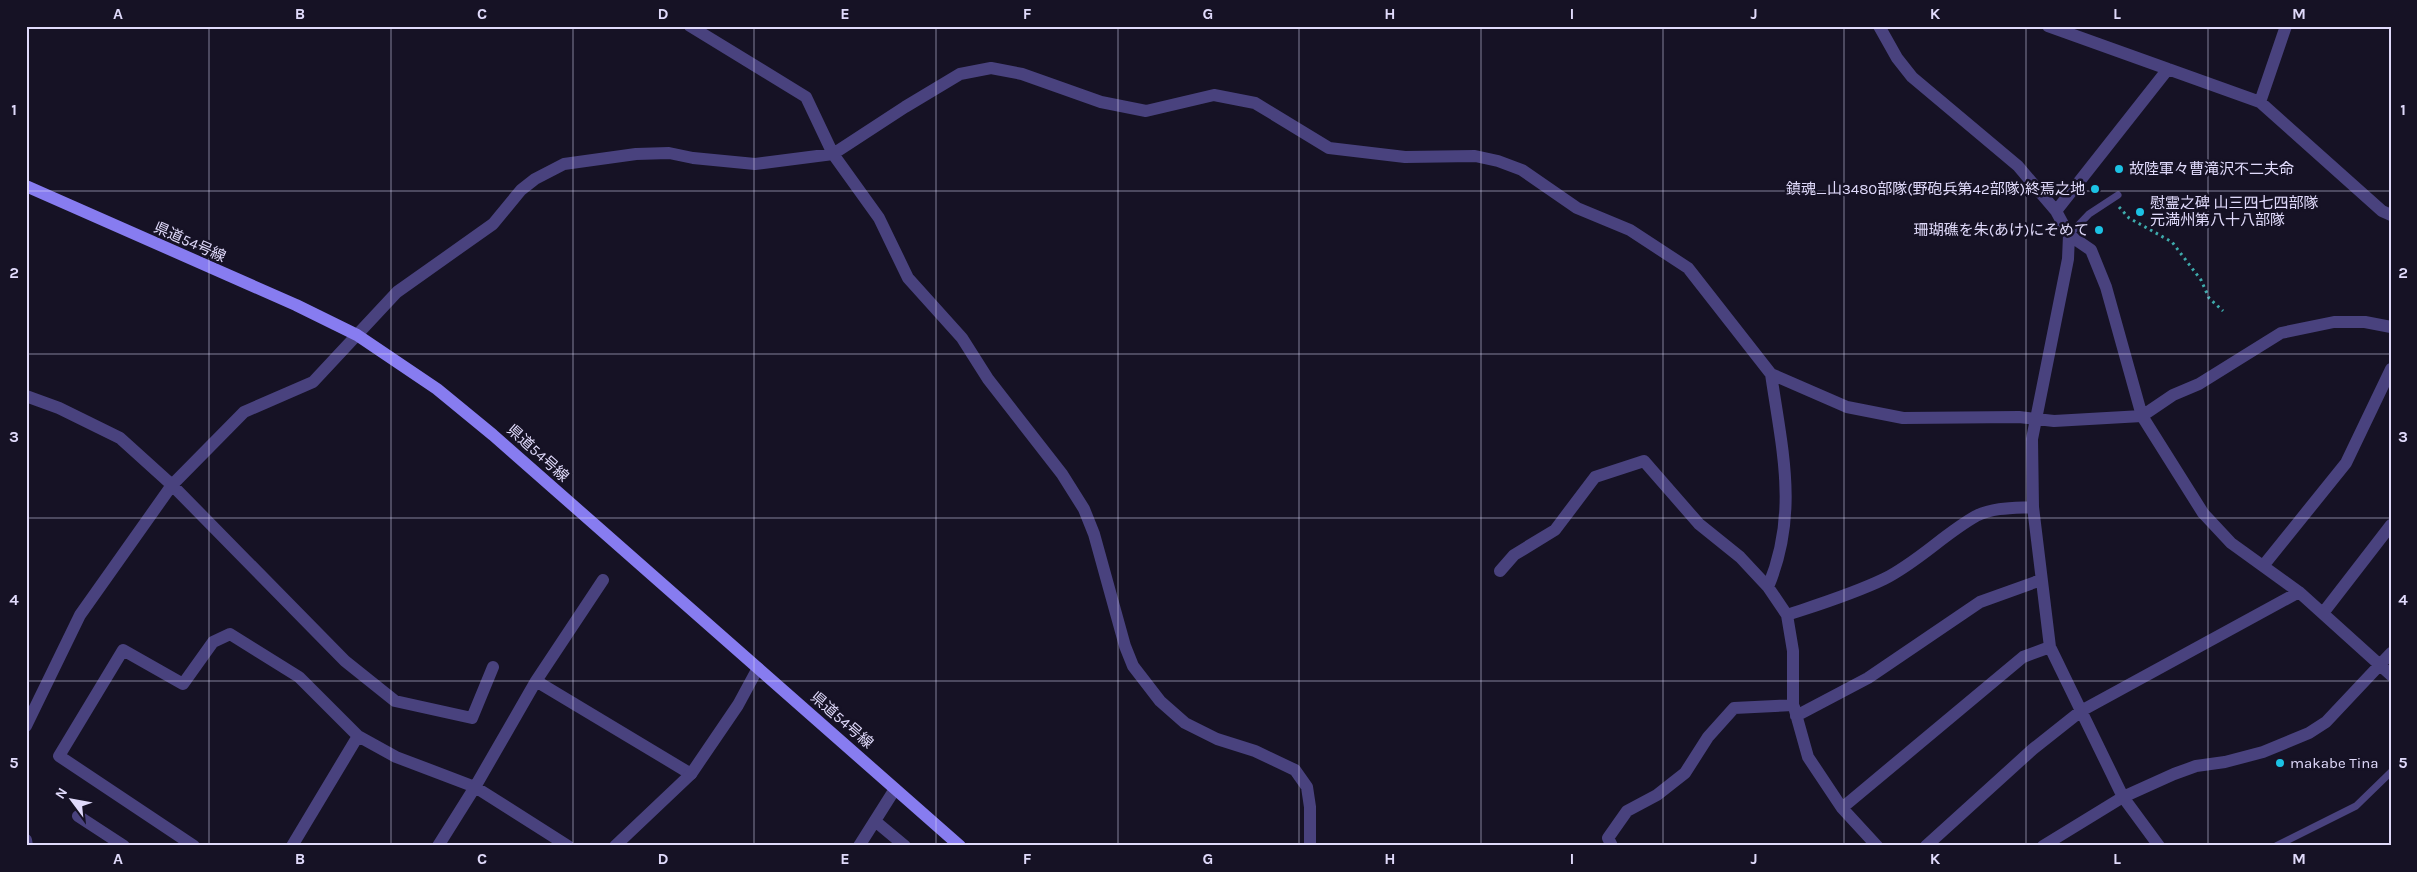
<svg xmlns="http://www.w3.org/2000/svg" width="2417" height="872" font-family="Karla,'Noto Sans JP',sans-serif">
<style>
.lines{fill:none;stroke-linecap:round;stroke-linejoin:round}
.path{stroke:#3eaaab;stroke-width:3;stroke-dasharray:2.5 4;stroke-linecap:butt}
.service{stroke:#49427e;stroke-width:7}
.minor{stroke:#49427e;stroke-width:12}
.tertiary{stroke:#49427e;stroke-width:12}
.secondary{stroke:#877cf0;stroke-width:12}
.grid{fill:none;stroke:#e0dafb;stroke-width:1;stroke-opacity:0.55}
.poi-dot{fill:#1cc2e4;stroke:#161225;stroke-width:2}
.labels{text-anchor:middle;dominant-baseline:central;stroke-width:5;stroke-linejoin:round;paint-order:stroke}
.poi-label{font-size:15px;fill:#e0dafb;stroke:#161225;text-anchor:start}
.street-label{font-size:15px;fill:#e0dafb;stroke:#161225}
.neatline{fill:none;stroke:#e0dafb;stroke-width:2}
.grid-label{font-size:16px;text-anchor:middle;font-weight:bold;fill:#e0dafb}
</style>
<rect width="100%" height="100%" fill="#161225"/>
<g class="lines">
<path class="path" d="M2119,207L2129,218L2172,242L2201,280L2209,298L2223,311"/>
<path class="service" d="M2069,235L2089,214L2118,195
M2276,846L2356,806L2391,772"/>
<path class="minor" d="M690,26L806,97L833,154L879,218L908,278L962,338L988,379L1062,474L1084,509L1094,534L1125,646L1133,666L1160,701L1185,723L1217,739L1255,751L1295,770L1307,787L1310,807V846
M1879,26L1897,58L1912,77L2018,166L2056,211L2069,235L2091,250L2106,287L2142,416L2203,513L2231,543L2299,592L2391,675
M2048,26L2260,102L2382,211L2391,215
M2260,102L2286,26
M2056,211L2168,69
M2069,235L2068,259L2032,439L2033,507L2050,647L2123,797L2159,846
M26,396L59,408L120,438L172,485L345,661L395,701L472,718L493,667
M2263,566L2346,463L2391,369
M1500,571L1514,555L1555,530L1595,477L1644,461L1699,524L1740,557L1768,587
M2323,613L2391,525
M1787,615C1820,604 1853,594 1884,579C1918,562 1944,534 1976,516C1994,507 2014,508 2033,507
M536,681L691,774
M1794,707L1808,757L1842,808L1877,846
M1796,716L1868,678L1980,602L2041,580
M26,726L80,615L172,485L244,412L313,382L397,292L493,224L521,190L535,179L564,164L636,154L669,153L693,158L755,164L833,154L905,107L960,74L991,68L1022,74L1101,102L1146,111L1214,95L1255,103L1329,148L1405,157L1475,156L1498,161L1522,170L1577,208L1630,230L1688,268L1771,374L1847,407L1903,418L2019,417L2054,421L2142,416L2173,395L2199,384L2281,333L2334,322H2365L2391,327
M1842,808L2023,657L2050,647
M78,816L124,846
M875,821L905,846
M26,840L27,846
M194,846L59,756L123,650L183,684L213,642L230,634L299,677L358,736L396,757L475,787L536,681L603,580
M292,846L358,736
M438,846L475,787L568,846
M859,846L895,789
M1612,846L1608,838L1627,811L1657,795L1685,773L1708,737L1734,708L1793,705V651L1787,615L1768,587C1799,513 1782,450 1771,374
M1926,846L2033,749L2081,711L2299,592
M2043,846L2123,797L2174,774L2196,766L2225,762L2263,752L2309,733L2326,722L2391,653"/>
<path class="tertiary" d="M615,846L691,774L738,705L758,668"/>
<path class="secondary" d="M26,186L296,305L357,335L437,389L493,435L960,846"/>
</g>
<path class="grid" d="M209,26V846M391,26V846M573,26V846M754,26V846M936,26V846M1118,26V846M1299,26V846M1481,26V846M1663,26V846M1844,26V846M2026,26V846M2208,26V846M26,191H2391M26,354H2391M26,518H2391M26,681H2391"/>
<g class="poi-dot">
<circle cx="2119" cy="169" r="5"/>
<circle cx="2095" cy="189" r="5"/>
<circle cx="2140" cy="212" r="5"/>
<circle cx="2099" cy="230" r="5"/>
<circle cx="2280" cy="763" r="5"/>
</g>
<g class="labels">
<g class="poi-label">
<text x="2129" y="169">故陸軍々曹滝沢不二夫命</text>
<text x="2085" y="189" text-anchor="end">鎮魂_山3480部隊(野砲兵第42部隊)終焉之地</text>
<text x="2150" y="203">慰霊之碑 山三四七四部隊<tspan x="2150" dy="17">元満州第八十八部隊</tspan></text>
<text x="2089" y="230" text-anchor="end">珊瑚礁を朱(あけ)にそめて</text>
<text x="2290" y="763">makabe Tina</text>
</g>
<g class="street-label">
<text transform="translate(190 242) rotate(24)">県道54号線</text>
<text transform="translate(538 453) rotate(42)">県道54号線</text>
<text transform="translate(842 720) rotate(41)">県道54号線</text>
</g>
</g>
<rect width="2417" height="872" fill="none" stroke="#161225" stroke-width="55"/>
<g transform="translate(72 800) rotate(302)" stroke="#161225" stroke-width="4" paint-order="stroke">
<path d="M0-4L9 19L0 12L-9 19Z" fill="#e0dafb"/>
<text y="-8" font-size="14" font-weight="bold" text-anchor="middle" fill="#e0dafb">N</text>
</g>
<rect x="28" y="28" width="2362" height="816" class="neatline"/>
<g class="grid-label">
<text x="118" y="19">A</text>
<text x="300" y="19">B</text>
<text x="482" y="19">C</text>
<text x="663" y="19">D</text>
<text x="845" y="19">E</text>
<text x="1027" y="19">F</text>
<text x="1208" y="19">G</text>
<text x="1390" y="19">H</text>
<text x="1572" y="19">I</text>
<text x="1754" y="19">J</text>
<text x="1935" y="19">K</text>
<text x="2117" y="19">L</text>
<text x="2299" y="19">M</text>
<text x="14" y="115">1</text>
<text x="2403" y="115">1</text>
<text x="14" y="278">2</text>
<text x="2403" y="278">2</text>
<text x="14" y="442">3</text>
<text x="2403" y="442">3</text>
<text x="14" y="605">4</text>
<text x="2403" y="605">4</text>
<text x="14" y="768">5</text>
<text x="2403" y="768">5</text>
<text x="118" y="864">A</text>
<text x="300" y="864">B</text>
<text x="482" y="864">C</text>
<text x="663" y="864">D</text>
<text x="845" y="864">E</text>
<text x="1027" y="864">F</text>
<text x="1208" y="864">G</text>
<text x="1390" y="864">H</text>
<text x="1572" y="864">I</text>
<text x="1754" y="864">J</text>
<text x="1935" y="864">K</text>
<text x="2117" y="864">L</text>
<text x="2299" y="864">M</text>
</g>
</svg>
